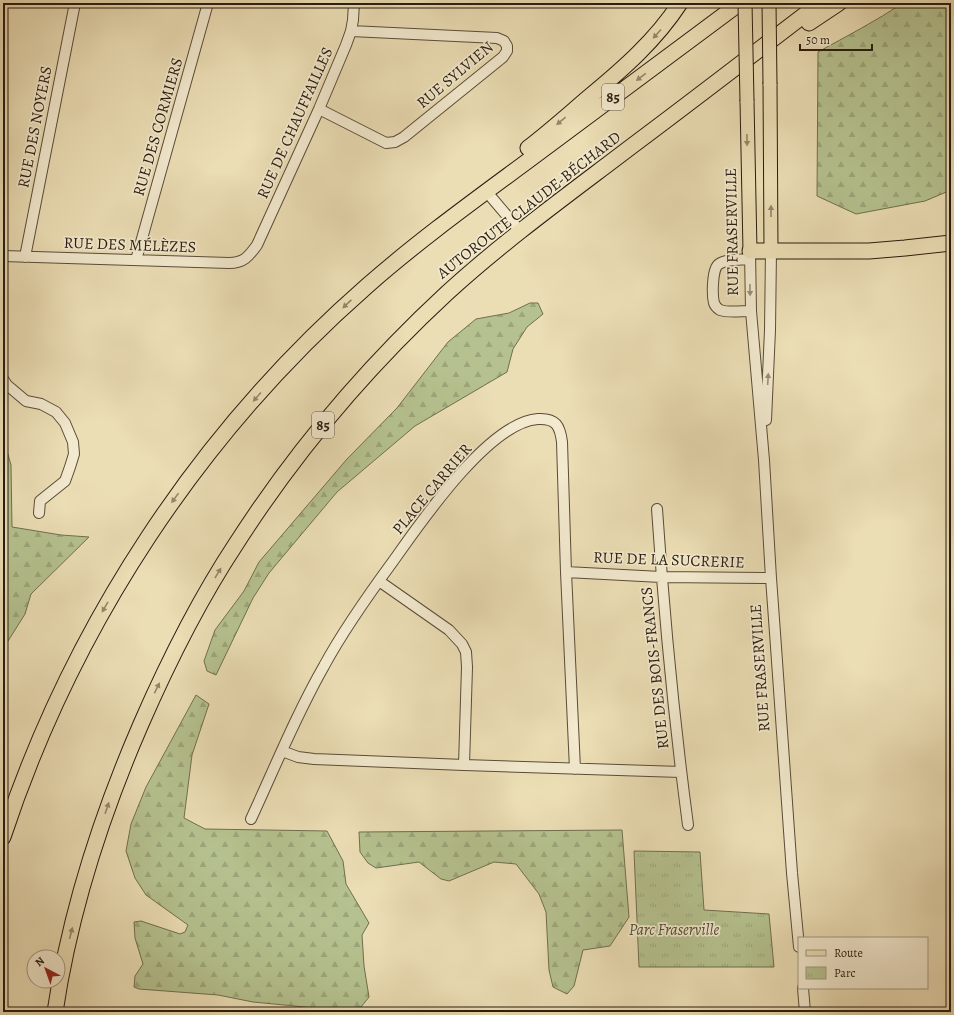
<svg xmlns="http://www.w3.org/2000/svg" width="954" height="1015" font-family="Alegreya,serif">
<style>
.forest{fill:url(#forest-firs);stroke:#6f6f4f}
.park{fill:url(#park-tufts);stroke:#6f6f4f}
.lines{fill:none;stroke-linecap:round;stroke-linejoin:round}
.minor-casing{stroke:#5a4c38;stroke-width:12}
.major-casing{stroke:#291c0f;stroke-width:15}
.highway-casing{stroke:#291c0f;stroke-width:17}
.minor{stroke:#f2e9ce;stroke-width:10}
.major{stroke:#ebddb4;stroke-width:13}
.highway{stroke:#ebddb4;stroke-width:15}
.major-bridge-casing{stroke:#291c0f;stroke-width:15;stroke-linecap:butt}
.major-bridge{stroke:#ebddb4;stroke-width:13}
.oneway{fill:#94866a}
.oneway2{fill:#988d78}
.labels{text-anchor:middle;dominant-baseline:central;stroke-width:3.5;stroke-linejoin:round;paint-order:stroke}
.shield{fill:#f2e9ce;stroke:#655a48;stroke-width:1}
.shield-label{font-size:15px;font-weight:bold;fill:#291c0f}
.street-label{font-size:16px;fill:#291c0f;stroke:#f2e9ce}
.park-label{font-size:16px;font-style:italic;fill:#534e35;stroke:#f2e9ce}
</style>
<defs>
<pattern id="forest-firs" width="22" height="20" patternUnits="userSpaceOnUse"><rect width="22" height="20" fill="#b5c28f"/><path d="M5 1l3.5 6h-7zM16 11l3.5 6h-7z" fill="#9ca67a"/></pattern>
<pattern id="park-tufts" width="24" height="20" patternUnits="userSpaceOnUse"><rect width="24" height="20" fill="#b5c28f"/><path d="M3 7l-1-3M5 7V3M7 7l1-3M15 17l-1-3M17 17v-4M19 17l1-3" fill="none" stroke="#9ca67a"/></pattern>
</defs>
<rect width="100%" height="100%" fill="#ebddb4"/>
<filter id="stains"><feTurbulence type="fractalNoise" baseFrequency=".005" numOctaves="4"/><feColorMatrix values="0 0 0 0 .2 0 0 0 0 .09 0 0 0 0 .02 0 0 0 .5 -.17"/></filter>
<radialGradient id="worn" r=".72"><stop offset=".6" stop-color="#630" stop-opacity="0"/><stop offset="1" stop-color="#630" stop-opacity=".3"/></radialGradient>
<path class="forest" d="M903,3H951V190L925,201L856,214L817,196L818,52C847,36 876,21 903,3Z
M530,303H538L543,314L527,327L513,349L507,372L415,426L337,492L269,573L253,598L216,675L207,671L204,661L215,630L244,591L259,562L347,459L397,408L448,342L476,319L509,313Z
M3,437L11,465L12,527L61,535L89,537L31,594L25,614L3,649Z
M196,695L209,704L192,755L184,818L205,829L327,831L343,861L346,884L369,923L362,935L364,966L369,997L361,1007L336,1010L253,1002L218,995L139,989L134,987L135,976L143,964L135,938L134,922L141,921L180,934L185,932L188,925L146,895L135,878L126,851L131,824L146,787Z
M622,830L629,917L610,946L583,950L574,986L567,994L553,987L549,970L546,912L539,894L516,864L494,862L449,881L441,879L419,862L376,868L368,863L360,852L359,832Z"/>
<path class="park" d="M634,851L700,852L704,910L769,914L774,967H639Z"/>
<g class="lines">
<g class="minor-casing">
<path id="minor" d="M319,109L386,143L395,142L404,137L503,57L507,51V46L504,41L497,38L351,31
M486,191L520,231
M750,251L751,311L764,460L771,578L775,633L792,873L799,947
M3,256L229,263C244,263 249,256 257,245L319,109L346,45L351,31L353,20L354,3
M25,257L75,3
M750,259C741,260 726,259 719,264C712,268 712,295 714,303C715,306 717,308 720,310C728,313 741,311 751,311
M136,260L208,3
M3,379L7,385L26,401L41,404L56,412L65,423L73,442L74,454L70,467L65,481L40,501L39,513
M766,420L770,330L771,250
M657,509C664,614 674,720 688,825
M566,572L661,577L771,578
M379,581L449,630L462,644L466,652L467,667L464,765
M282,751L298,757L314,759L464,765L681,772
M251,819C275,767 296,715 324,666C344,629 369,594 394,560C421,522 489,422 538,419C556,418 560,426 562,442L566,572L575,769
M803,988L805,1012"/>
</g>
<g class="major-casing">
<path id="major" d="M770,84L771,250
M747,101L750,251"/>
</g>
<g class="highway-casing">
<path id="highway" d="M809,23L839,3
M528,148C549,132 569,114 589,97C623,69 656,40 680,3
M750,251H869L905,248L951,243
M3,837C73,625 199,433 367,286C418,241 475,200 529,160C599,108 670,55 740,3
M55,1012C70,912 101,816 141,724C168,662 199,600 236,544C295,452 367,367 447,293C505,240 569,194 632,146C695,99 757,51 820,3"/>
</g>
<use href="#minor" class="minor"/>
<use href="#major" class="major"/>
<use href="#highway" class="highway"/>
<g class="major-bridge-casing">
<path id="major-bridge" d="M745,3L747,101
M769,3L770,84"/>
</g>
<use href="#major-bridge" class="major-bridge"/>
</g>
<defs><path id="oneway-solid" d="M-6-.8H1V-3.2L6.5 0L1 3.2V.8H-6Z"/></defs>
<g class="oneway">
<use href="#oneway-solid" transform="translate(657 34) rotate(132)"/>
<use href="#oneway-solid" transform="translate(641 77) rotate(143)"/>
<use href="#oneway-solid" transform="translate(561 121) rotate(140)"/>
<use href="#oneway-solid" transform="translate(747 140) rotate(89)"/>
<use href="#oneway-solid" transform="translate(771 211) rotate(-90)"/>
<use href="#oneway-solid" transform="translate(347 304) rotate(137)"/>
<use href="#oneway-solid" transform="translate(257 397) rotate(131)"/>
<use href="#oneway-solid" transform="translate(175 498) rotate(126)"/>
<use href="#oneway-solid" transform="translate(218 573) rotate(-59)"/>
<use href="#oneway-solid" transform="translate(105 607) rotate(120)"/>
<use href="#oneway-solid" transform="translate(157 688) rotate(-64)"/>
<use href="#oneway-solid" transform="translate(107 808) rotate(-71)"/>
<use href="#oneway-solid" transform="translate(71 933) rotate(-76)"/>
</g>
<g class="oneway2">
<use href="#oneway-solid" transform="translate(750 290) rotate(89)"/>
<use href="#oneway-solid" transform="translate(768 379) rotate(-87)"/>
</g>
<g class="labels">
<g class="shield">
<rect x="602" y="84" width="22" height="26" rx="3"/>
<rect x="312" y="412" width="22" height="26" rx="3"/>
</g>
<g class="shield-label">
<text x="613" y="97">85</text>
<text x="323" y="425">85</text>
</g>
<g class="street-label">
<text transform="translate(455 75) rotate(-40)">RUE SYLVIEN</text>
<text transform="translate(295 123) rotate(-66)">RUE DE CHAUFFAILLES</text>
<text transform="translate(35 127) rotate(-79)">RUE DES NOYERS</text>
<text transform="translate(158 127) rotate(-74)">RUE DES CORMIERS</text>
<text transform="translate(529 205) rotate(-38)">AUTOROUTE CLAUDE-BÉCHARD</text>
<text transform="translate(732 232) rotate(-91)">RUE FRASERVILLE</text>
<text transform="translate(130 245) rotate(2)">RUE DES MÉLÈZES</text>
<text transform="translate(432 489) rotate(-50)">PLACE CARRIER</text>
<text transform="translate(669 560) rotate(2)">RUE DE LA SUCRERIE</text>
<text transform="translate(655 668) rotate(-96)">RUE DES BOIS-FRANCS</text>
<text transform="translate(760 668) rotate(-94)">RUE FRASERVILLE</text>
</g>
<g class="park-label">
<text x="674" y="930">Parc Fraserville</text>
</g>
</g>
<rect width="954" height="1015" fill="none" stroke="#ebddb4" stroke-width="16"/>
<rect x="4" y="4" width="946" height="1007" fill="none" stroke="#291c0f" stroke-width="2"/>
<rect x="8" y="8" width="938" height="999" fill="none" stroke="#291c0f"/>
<rect x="798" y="937" width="130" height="52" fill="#f2e9ce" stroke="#a29782"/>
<rect x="806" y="950" width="20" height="6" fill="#ebddb4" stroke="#a29782"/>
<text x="834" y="957" font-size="12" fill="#291c0f">Route</text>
<rect x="806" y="967" width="20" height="12" fill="url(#park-tufts)" stroke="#a29782"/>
<text x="834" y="977" font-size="12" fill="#291c0f">Parc</text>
<g transform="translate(46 969) rotate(319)"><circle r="19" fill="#f2e9ce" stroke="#a29782"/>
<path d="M0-3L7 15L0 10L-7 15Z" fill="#8f2418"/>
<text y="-6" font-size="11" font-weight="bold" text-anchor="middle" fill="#291c0f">N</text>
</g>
<path d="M800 44v6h72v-6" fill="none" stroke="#291c0f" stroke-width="2"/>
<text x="806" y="44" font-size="12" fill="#291c0f" stroke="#f2e9ce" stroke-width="3" paint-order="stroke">50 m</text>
<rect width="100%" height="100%" filter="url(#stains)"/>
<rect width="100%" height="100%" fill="url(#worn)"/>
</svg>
